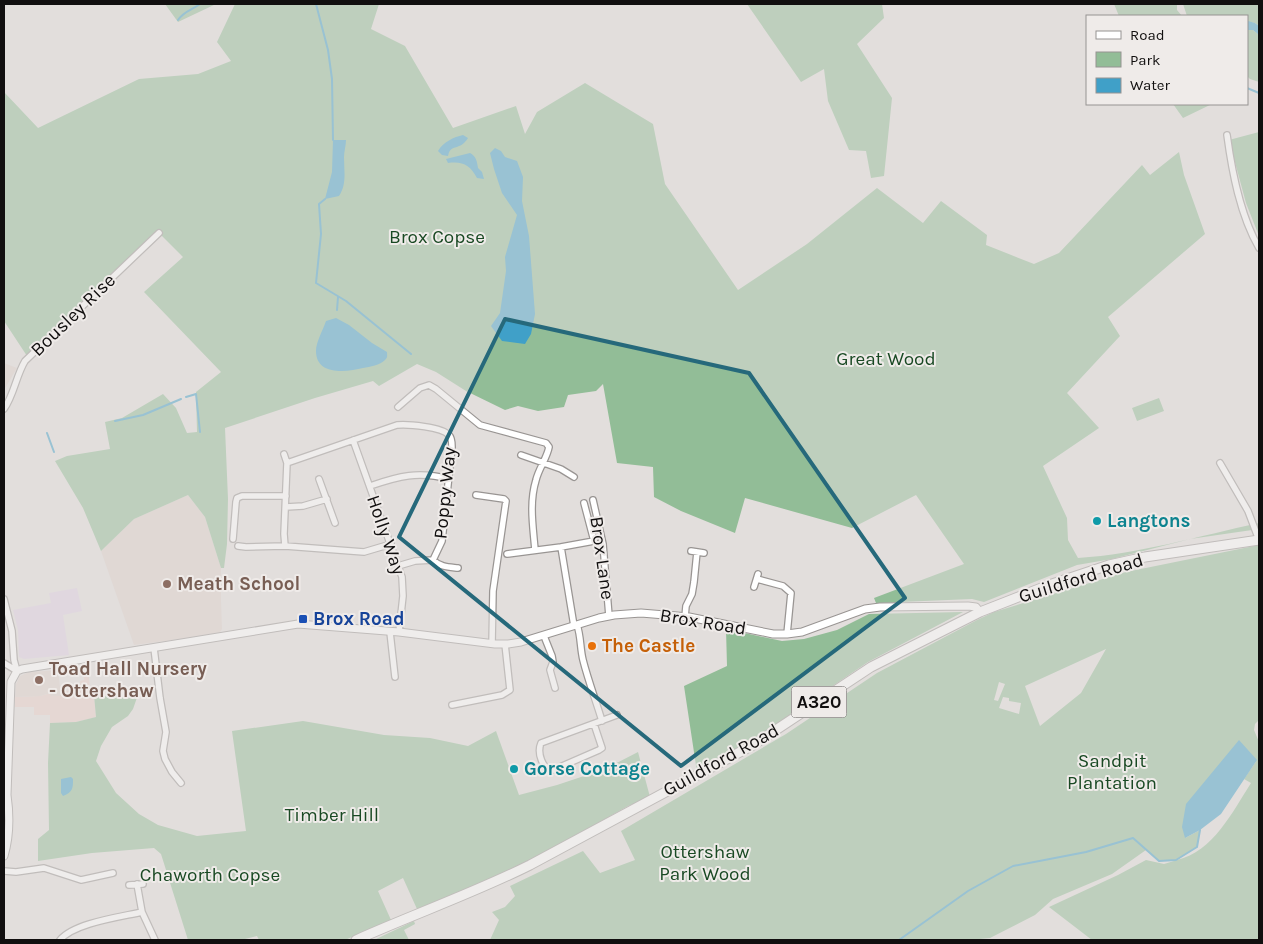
<svg xmlns="http://www.w3.org/2000/svg" width="1263" height="944" font-family="Karla,sans-serif">
<style>
.commercial{fill:#e8cfc7}
.industrial{fill:#ddcfe2}
.built{fill:#ddd0cb}
.green{fill:#92bd97;fill-rule:evenodd}
.water{fill:#40a0c8}
.lines{fill:none;stroke-linecap:round;stroke-linejoin:round}
.stream{stroke:#40a0c8;stroke-width:2}
.minor-casing{stroke:#999593;stroke-width:8}
.tertiary-casing{stroke:#999593;stroke-width:9}
.primary-casing{stroke:#999593;stroke-width:11}
.minor{stroke:#fff;stroke-width:5.5}
.tertiary{stroke:#fff;stroke-width:7}
.primary{stroke:#fff;stroke-width:9}
.marked{fill:none;stroke:#26697b;stroke-width:4;stroke-linejoin:round}
.culture-dot{fill:#0f9aa8;stroke:#efebe9;stroke-width:2}
.education-dot{fill:#8d6e63;stroke:#efebe9;stroke-width:2}
.transit-dot{fill:#1a4fb4;stroke:#efebe9;stroke-width:2}
.food-dot{fill:#e8710a;stroke:#efebe9;stroke-width:2}
.labels{text-anchor:middle;dominant-baseline:central;stroke-width:4;stroke-linejoin:round;paint-order:stroke}
.shield{fill:#efebe9;stroke:#545150;stroke-width:1}
.shield-label{font-size:18px;font-weight:bold;fill:#110f0f}
.park-label{font-size:19px;fill:#194923;stroke:#efebe9}
.street-label{font-size:19px;fill:#110f0f;stroke:#efebe9}
.culture-label{font-size:19px;font-weight:bold;fill:#0d838f;stroke:#efebe9;text-anchor:start}
.education-label{font-size:19px;font-weight:bold;fill:#785e54;stroke:#efebe9;text-anchor:start}
.transit-label{font-size:19px;font-weight:bold;fill:#164399;stroke:#efebe9;text-anchor:start}
.food-label{font-size:19px;font-weight:bold;fill:#c56008;stroke:#efebe9;text-anchor:start}
</style>
<rect width="100%" height="100%" fill="#e2dedc"/>
<path class="commercial" d="M88,664L90,693L94,695L96,717L76,722L50,723V715H34V707H15V697L40,696L51,693V695L61,696V693H66V691L81,690L80,681L84,680L83,667Z"/>
<path class="industrial" d="M77,588L82,611L63,615L69,655L24,659L19,657L18,630L13,610L51,603L49,593Z"/>
<path class="built" d="M4,363L17,368L4,390Z
M188,495L205,517L221,568V600L222,629L219,634L134,645L101,551L134,519Z
M58,670L61,696H51L50,693L40,696L15,697L16,684L20,676L29,672Z"/>
<path class="green" d="M165,4H216L178,22Z
M235,4H379L371,29L405,46L453,128L516,106L525,134L537,112L585,83L653,124L665,184L738,290L807,244L877,188L923,223L941,201L987,235L986,245L1034,264L1059,253L1142,165L1150,175L1179,152L1184,175L1205,234L1108,317L1120,336L1067,393L1099,428L1043,466L1067,518L1068,540L1078,558C1139,554 1199,536 1259,523V529L1190,539L1112,559L1077,565L984,602L972,599L876,603L874,598L964,564L916,495L852,528L745,498L735,533L681,511L654,497L653,467L617,463L603,384L596,391L568,395L564,407L538,411L518,406L505,410L466,391L436,372L417,364L379,386L373,381L315,398L225,428L228,499L227,544L224,568H221L205,517L188,495L134,519L101,551L83,508L55,461L67,456L110,449L105,422L122,418L163,394L176,408L187,433L197,432L196,392L221,372L144,292L183,257L157,231L81,302L27,356L4,321V92L38,128L139,79L198,74L231,61L217,42Z
M747,4H882L884,18L857,44L892,98L884,176L871,178L866,151L849,150L828,101L824,69L801,82Z
M1114,4H1177V10L1182,16H1119Z
M1183,4H1259V26L1255,23L1247,22V16H1187Z
M1248,29L1253,30L1259,35V82L1250,79L1247,76Z
M1173,104H1212L1183,118Z
M1259,132V236L1246,203L1229,140Z
M1159,398L1164,411L1137,421L1132,408Z
M1259,545V720L1255,724L1254,730L1259,742V940H1092L1049,907L1118,875L1146,860L1164,864L1174,861H1159L1146,850L1112,874L1053,899L1035,915L990,938L970,940H490L499,920L492,912L505,907L515,896L510,886L583,851L600,873L635,860L621,831L786,734L877,673L977,620L994,612L1126,572ZM1106,649L1081,693L1040,726L1025,686ZM999,682L1005,684L998,701L994,700ZM1003,697L1009,698V701L1021,703L1019,714L999,708ZM1257,760L1244,779L1251,783C1233,811 1213,852 1177,860L1197,847L1200,830L1185,838Z
M963,612L868,662L744,746L697,772L684,686L727,666L726,629L782,641L804,639L837,630L869,614Z
M140,689L133,709L128,716L112,727L101,746L96,761L116,793L139,814L158,825L197,836L246,831L232,731L303,721L384,735L430,738L468,746L496,731L519,795L557,785L605,769L638,752L650,797L628,806L518,868L417,909L403,878L378,891L391,920L345,940H259L257,936L241,940H188L161,854L154,848L92,853L38,861V839L49,830L48,763L50,723L76,722L96,717L94,695L111,697Z
M414,921L415,924L404,930L409,940H374Z"/>
<path class="water" d="M1248,21L1255,23L1259,26V35L1253,30H1247Z
M463,135L468,138C466,141 463,145 459,146C453,149 450,147 448,156L442,155L438,151C443,142 454,137 463,135Z
M333,140H346C346,146 344,151 344,157C344,171 347,184 339,196L325,199L332,172Z
M495,148L501,151L505,157L517,161L523,177L522,201L529,236L535,314L531,334L525,344L502,341L491,326L500,313L506,271L505,257L517,215L502,193L494,169L490,153Z
M470,153C476,156 477,161 478,168L482,172L484,179L477,178C470,165 463,161 448,163L446,159Z
M336,318L349,325L372,343L387,352C387,356 388,357 385,360C380,365 370,367 363,368C347,372 316,376 316,351C316,342 323,330 326,321Z
M1239,740L1257,760L1221,814L1200,830L1185,838L1182,827L1186,804Z
M71,777L73,779C73,788 73,792 63,796L61,793V779Z"/>
<g class="lines">
<path class="stream" d="M316,4L328,50L332,79L333,140
M178,20C184,11 192,10 200,4
M1247,88L1259,93
M325,199L319,204L321,234L316,283L346,301L411,354
M337,310L338,297
M186,397L196,394L200,432
M115,421L143,415L181,399
M47,433L54,452
M899,940L968,891L1013,866L1086,852L1133,838L1159,861L1176,860L1197,847L1200,830"/>
<g class="minor-casing">
<path id="minor" d="M1227,135C1232,172 1240,215 1259,248
M398,407L420,388L429,385L436,389L480,425L546,443L549,447C547,458 539,468 536,480C529,503 533,526 535,550
M4,409C14,395 16,376 25,361L159,233
M353,440L402,577L403,596L399,632
M284,454L287,463
M521,455L561,469L574,477
M1220,463L1248,511L1259,540
M319,479L335,523
M370,486C399,476 418,471 449,479
M476,495L504,499L506,501L493,591L492,644
M593,500L603,544L609,616
M286,507L303,506L327,499
M233,539L236,502L237,498L242,496H286
M238,546L246,547L285,546L364,552L391,544
M285,546L284,534L287,463L397,425C408,424 442,427 449,435C452,438 452,443 452,447L442,541L433,560L415,561L398,566
M561,547L594,541L584,503
M691,551L704,553
M507,554L561,547L574,626
M433,560C440,567 449,567 458,568
M757,579L783,586L791,593L787,634
M754,587L758,574
M4,599L12,631L14,660L17,671
M685,617L686,606L692,594L694,582L697,552
M577,625C581,636 580,648 583,660C588,680 596,701 602,721
M390,632L395,677
M544,636L552,656L553,662L550,670L555,688
M154,648L160,698L166,732L163,751L165,759L172,772L181,783
M4,663L17,671
M452,705L502,695L510,690L505,644
M594,724L602,748L599,750L553,770C542,770 537,752 541,743L617,715
M4,871L16,872L44,868L81,880L113,873
M137,884L142,912L155,940
M129,885L143,884
M60,940C74,923 120,917 142,912"/>
</g>
<g class="tertiary-casing">
<path id="tertiary" d="M4,856C10,836 10,816 7,795L11,682L17,671L22,669L298,624L399,632L495,644H508L521,642L599,618L614,615L641,613L689,617L773,634H787L802,632L865,609L880,607L968,606L976,607L980,612"/>
</g>
<g class="primary-casing">
<path id="primary" d="M356,940C414,914 474,893 530,865L753,745L871,667L980,612L1049,585L1109,565L1145,557L1259,540"/>
</g>
<use href="#minor" class="minor"/>
<use href="#tertiary" class="tertiary"/>
<use href="#primary" class="primary"/>
</g>
<path d="M0 0H1263V944H0ZM505,319L749,373L905,598L681,766L399,537Z" fill="#e2dedc" fill-opacity=".55" fill-rule="evenodd"/>
<path class="marked" d="M505,319L749,373L905,598L681,766L399,537Z"/>
<g class="culture-dot">
<circle cx="1097" cy="521" r="5"/>
<circle cx="514" cy="769" r="5"/>
</g>
<g class="education-dot">
<circle cx="167" cy="584" r="5"/>
<circle cx="39" cy="680" r="5"/>
</g>
<rect class="transit-dot" x="298" y="614" width="10" height="10" rx="2.5"/>
<circle class="food-dot" cx="592" cy="646" r="5"/>
<g class="labels">
<rect class="shield" x="791.5" y="686.5" width="55" height="31" rx="4"/>
<g class="shield-label">
<text x="819" y="702">A320</text>
</g>
<g class="park-label">
<text x="437" y="237">Brox Copse</text>
<text x="886" y="359">Great Wood</text>
<text x="1112" y="761">Sandpit<tspan x="1112" dy="22">Plantation</tspan></text>
<text x="332" y="815">Timber Hill</text>
<text x="705" y="852">Ottershaw<tspan x="705" dy="22">Park Wood</tspan></text>
<text x="210" y="875">Chaworth Copse</text>
</g>
<g class="street-label">
<text transform="translate(73 315) rotate(-44)">Bousley Rise</text>
<text transform="translate(445 493) rotate(-84)">Poppy Way</text>
<text transform="translate(386 535) rotate(71)">Holly Way</text>
<text transform="translate(602 558) rotate(82)">Brox Lane</text>
<text transform="translate(1081 578) rotate(-17)">Guildford Road</text>
<text transform="translate(703 622) rotate(9)">Brox Road</text>
<text transform="translate(721 760) rotate(-29)">Guildford Road</text>
</g>
<g class="culture-label">
<text x="1107" y="521">Langtons</text>
<text x="524" y="769">Gorse Cottage</text>
</g>
<g class="education-label">
<text x="177" y="584">Meath School</text>
<text x="49" y="669">Toad Hall Nursery<tspan x="49" dy="22">- Ottershaw</tspan></text>
</g>
<g class="transit-label">
<text x="313" y="619">Brox Road</text>
</g>
<g class="food-label">
<text x="602" y="646">The Castle</text>
</g>
</g>
<rect width="1263" height="944" fill="none" stroke="#110f0f" stroke-width="10"/>
<rect x="1086" y="15" width="162" height="90" fill="#efebe9" stroke="#969392"/>
<rect x="1096" y="31" width="25" height="8" fill="#ffffff" stroke="#969392"/>
<text x="1130" y="40" font-size="15" fill="#110f0f">Road</text>
<rect x="1096" y="52" width="25" height="15" fill="#92bd97" stroke="#969392"/>
<text x="1130" y="65" font-size="15" fill="#110f0f">Park</text>
<rect x="1096" y="78" width="25" height="15" fill="#40a0c8" stroke="#969392"/>
<text x="1130" y="90" font-size="15" fill="#110f0f">Water</text>
</svg>
